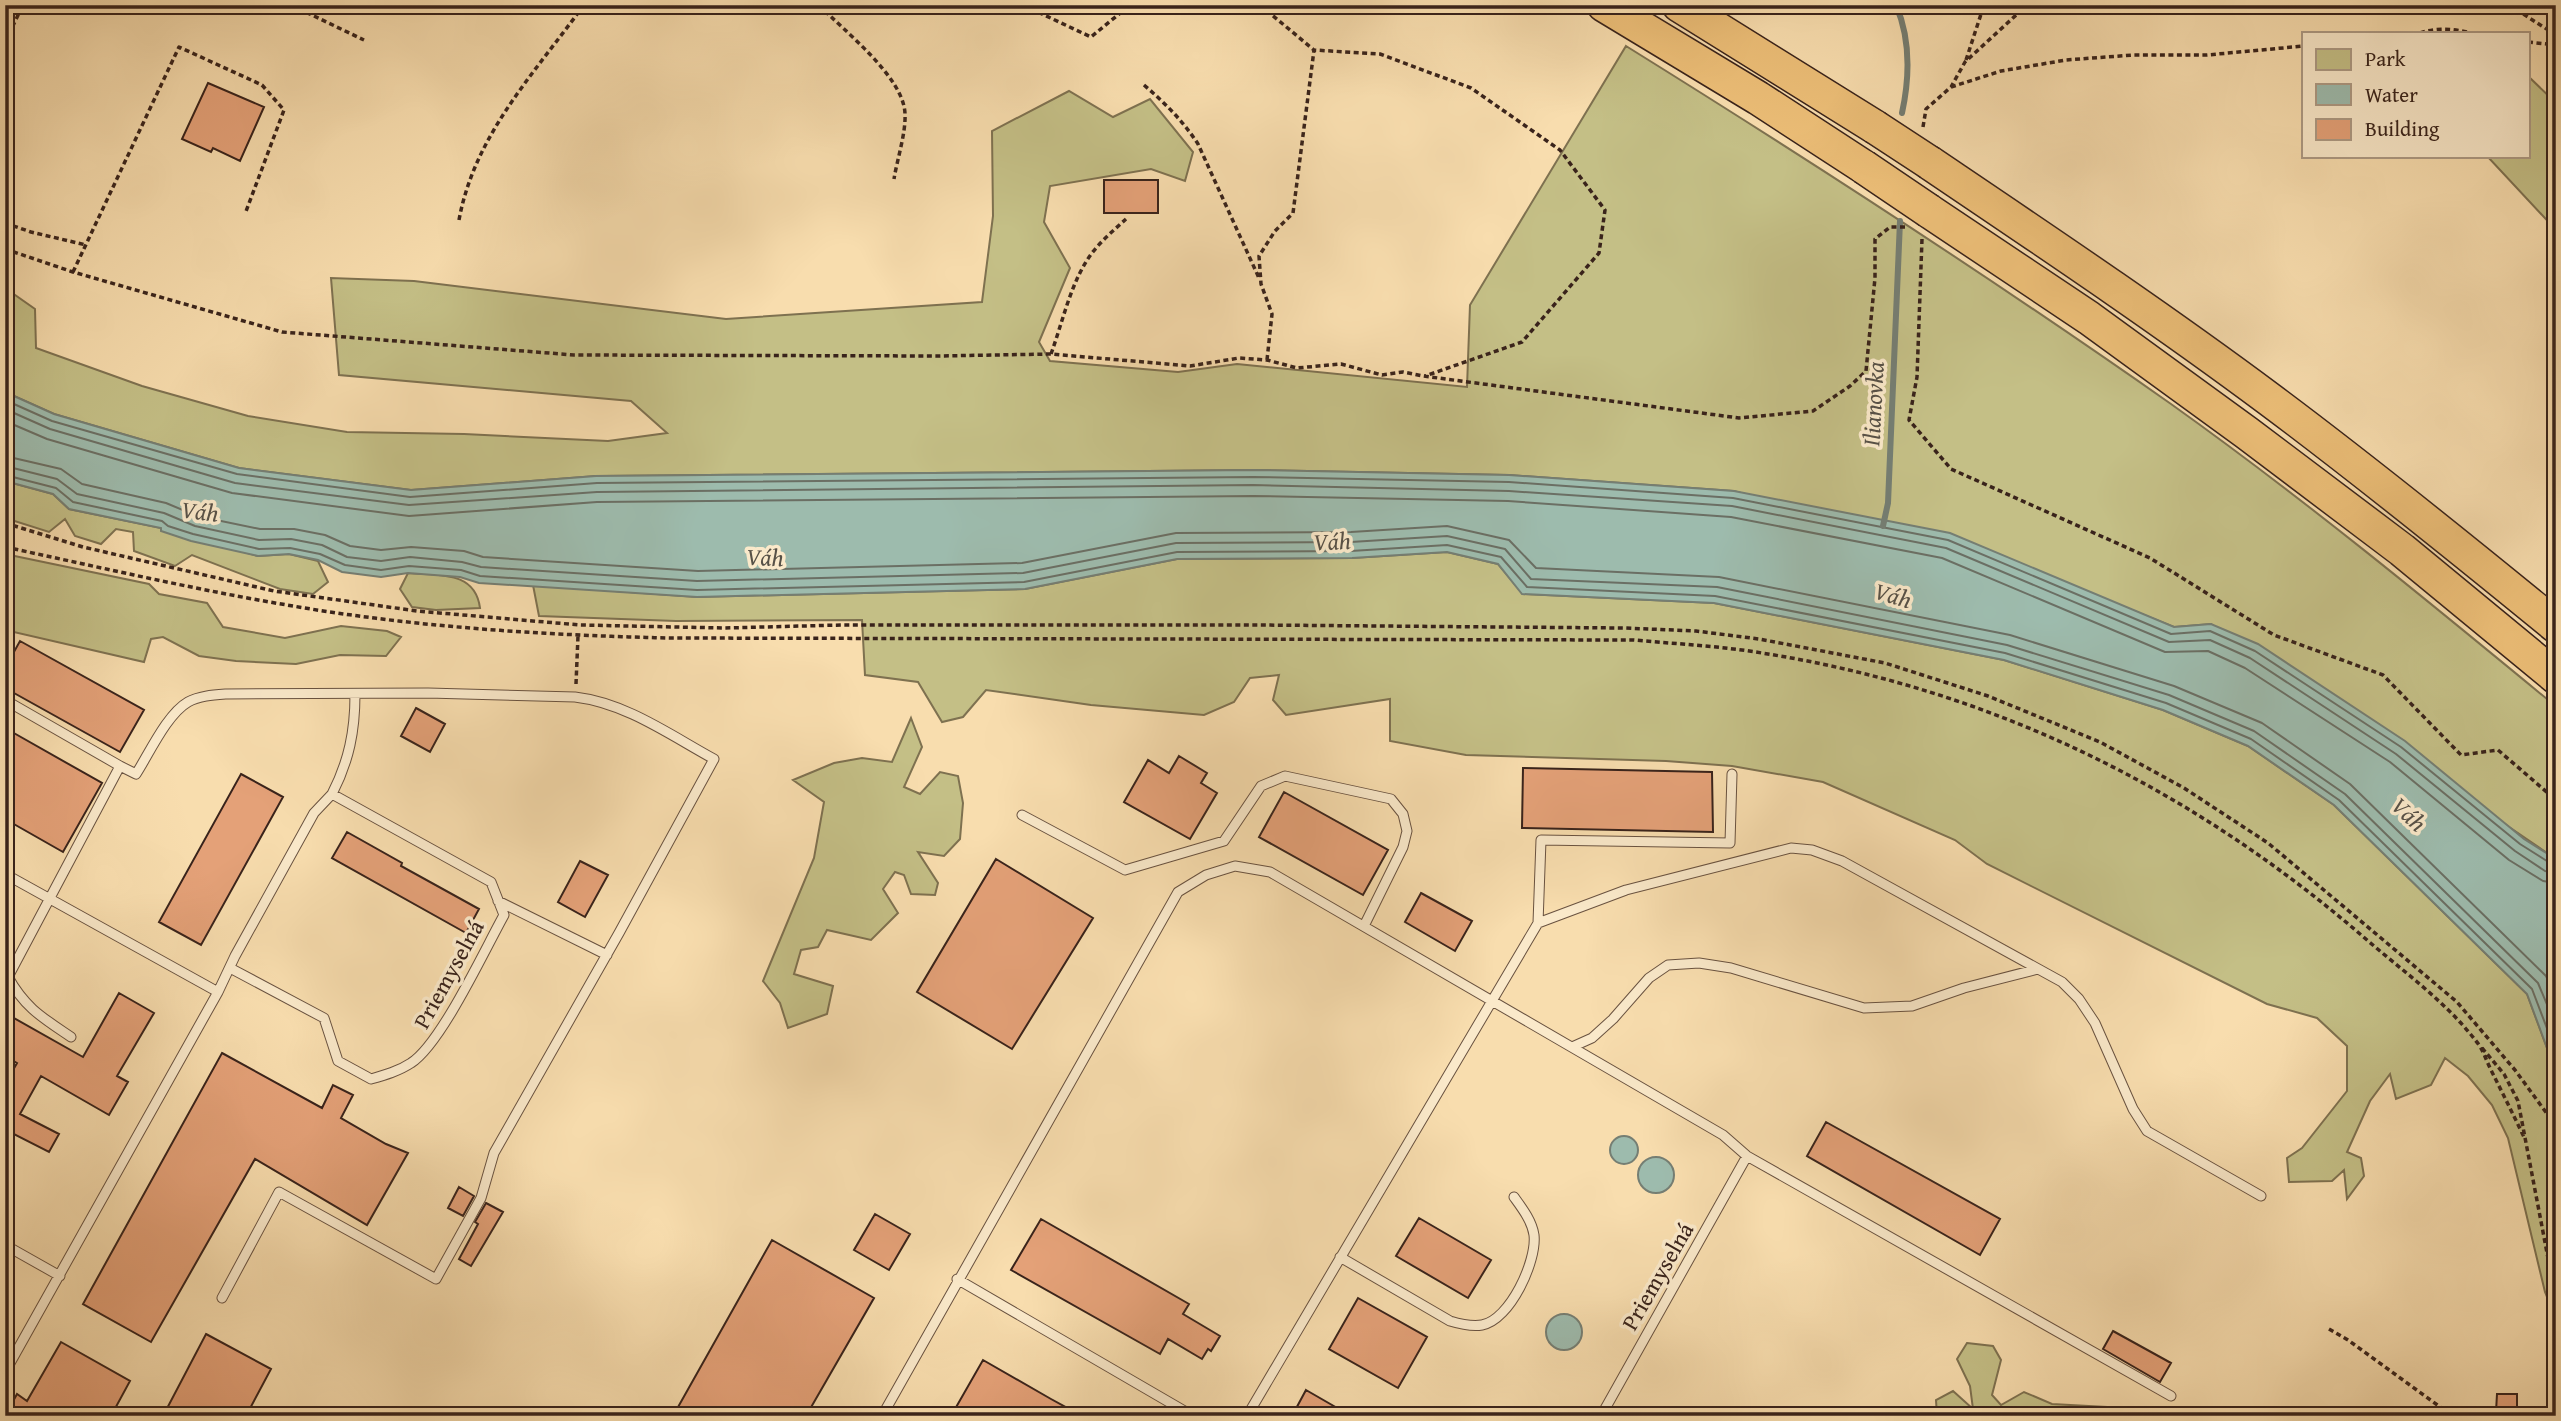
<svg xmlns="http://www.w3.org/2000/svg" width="2561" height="1421" font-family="'Gentium Book Plus',serif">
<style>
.green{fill:#c4bf86;stroke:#7e7150;stroke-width:2}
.water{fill:#9dbbad;stroke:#757e73;stroke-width:2}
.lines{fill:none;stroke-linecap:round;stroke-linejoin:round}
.shore{stroke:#6b6f64;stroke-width:2}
.stream{stroke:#757e73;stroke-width:6}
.building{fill:#e4a178;stroke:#39231b;stroke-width:2}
.lane-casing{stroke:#695240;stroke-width:11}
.highway-casing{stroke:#39231b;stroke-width:36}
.path{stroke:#39231b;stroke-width:3.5;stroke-dasharray:5 3.5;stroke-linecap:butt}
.lane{stroke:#fae9ca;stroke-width:9}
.highway{stroke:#ecbe77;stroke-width:33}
.highway-bridge-casing{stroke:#39231b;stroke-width:36;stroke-linecap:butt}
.highway-bridge{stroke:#ecbe77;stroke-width:33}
.labels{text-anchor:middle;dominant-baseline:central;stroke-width:7;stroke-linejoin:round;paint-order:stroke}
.street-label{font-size:23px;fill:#39231b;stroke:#fae9ca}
.water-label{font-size:24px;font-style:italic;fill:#575147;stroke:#fae9ca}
</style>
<rect width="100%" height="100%" fill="#f8ddae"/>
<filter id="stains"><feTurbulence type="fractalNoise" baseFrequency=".00286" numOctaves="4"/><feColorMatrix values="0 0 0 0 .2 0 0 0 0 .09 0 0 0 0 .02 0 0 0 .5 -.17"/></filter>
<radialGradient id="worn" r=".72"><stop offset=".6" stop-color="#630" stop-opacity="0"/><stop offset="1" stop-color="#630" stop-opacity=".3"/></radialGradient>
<path class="green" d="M1626,46C1811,161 1993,279 2171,404C2303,498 2428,601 2553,704L2556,707V859L2211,624L2174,627L2079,589L1734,491L1509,475L1253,470L596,476L411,490L239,468L54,414L5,392V288L35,309L36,348L142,386L248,416L347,432L464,434L608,441L667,433L631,401L339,375L331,278L414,281L726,319L982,302L993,216L992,131L1069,91L1113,117L1150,99L1193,152L1185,181L1151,169L1050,186L1044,222L1070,268L1039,342L1050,361L1178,372L1237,364L1467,387L1470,305Z
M2528,76L2556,103V230L2487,156H2528Z
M5,481L53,494L69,509L161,528L258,556L289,554L318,561L328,582L313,594L280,589L192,555L175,566L134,551L133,532L116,529L101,544L75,536L65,519L49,532L5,518Z
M1447,552L1498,564L1523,594L1714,603L2004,660L2163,710L2248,746L2334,805L2527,994L2550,1056L2556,1064V1319L2545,1292L2508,1138L2492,1105L2468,1076L2445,1058L2431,1085L2396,1099L2390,1074L2370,1101L2347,1152L2361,1158L2364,1176L2347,1199L2344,1170L2332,1181L2289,1182L2287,1158L2302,1148L2347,1091V1046L2317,1018L2267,1004L1987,864L1955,840L1823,782L1732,766L1666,761L1466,755L1390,741V699L1286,715L1273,700L1279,675L1250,678L1234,702L1204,715L1091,705L986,690L963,717L942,722L918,682L865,675L862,620L676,621L539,616L533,585L697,597L1025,589L1177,559L1352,558Z
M5,554L149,584L159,594L207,603L223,627L285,638L341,626L387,631L401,637L386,656L340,655L296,664L236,661L199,656L163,637L151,639L144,662L5,630Z
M408,573C438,576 475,570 480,608L436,610L412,607L400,589Z
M911,718L922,747L904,787L920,794L940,772L958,776L963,803L960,839L944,856L918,852L938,883L935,895L911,894L904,875L895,872L883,889L898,913L871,940L827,930L818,947L801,950L794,974L833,986L827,1014L788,1028L780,1003L763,981L814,858L824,802L793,780L834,763L862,758L892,762Z
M1967,1343L1993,1346L2001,1360L1992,1395L2001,1405L2024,1392L2052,1404L2107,1407L2115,1416H1937L1936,1400L1953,1391L1973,1409L1970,1386L1957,1359Z"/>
<path class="water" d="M5,392L54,414L239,468L411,490L596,476L1253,470L1509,475L1734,491L1950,533L2174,627L2211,624L2258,644L2405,741L2524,839L2556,859V1064L2550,1056L2527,994L2334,805L2248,746L2163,710L2004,660L1714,603L1522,594L1498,564L1447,552L1352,558L1177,559L1025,589L697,597L479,583L460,577L408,573L381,577L342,572L318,560L289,554L258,556L191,541L161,531V528L69,509L53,494L5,481Z
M1610 1150a14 14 0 1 1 28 0a14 14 0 1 1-28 0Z
M1638 1175a18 18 0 1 1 36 0a18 18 0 1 1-36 0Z
M1546 1332a18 18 0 1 1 36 0a18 18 0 1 1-36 0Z"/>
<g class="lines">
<path class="shore" d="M5,400L52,421L237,474L410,497L597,483L1253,477L1509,482L1733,498L1948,540L2171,634L2210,631L2255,651L2401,747L2520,844L2550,863L2556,864
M5,409L50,429L235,483L409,505L597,492L1253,485L1509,491L1732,506L1946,548L2169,642L2210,640L2250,658L2396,754L2515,851L2545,871L2556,873
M5,421L47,439L232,493L409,516L597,502L1253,496L1508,501L1731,517L1942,558L2165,652L2208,651L2245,668L2390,762L2509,860L2543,881L2556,883
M5,456L61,469L82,484L166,503L197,516L260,529H294L325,535L350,546L381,550L411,547L464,551L483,557L698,571L1022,563L1176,533L1351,532L1447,526L1509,540L1536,568L1719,577L2010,635L2174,686L2262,723L2350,784L2546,976L2556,996
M5,466L57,479L77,494L164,513L195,526L259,540L291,539L322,545L347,557L381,561L410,557L462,562L481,567L697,581L1023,573L1176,543L1351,542L1447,536L1505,549L1531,579L1717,587L2007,645L2169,695L2254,731L2345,794L2538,983L2556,1026
M5,475L56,488L73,502L162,521L168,526L193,534L259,549L290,548L320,554L345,565L381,570L409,566L461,570L480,576L697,590L1024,582L1177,552L1351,551L1447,545L1501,557L1527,587L1715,596L2005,653L2166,703L2251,739L2339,800L2532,989L2556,1052"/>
<path class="stream" d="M1896,5C1911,40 1910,76 1902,113
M1883,526L1888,503L1900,221"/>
</g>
<path class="building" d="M208,83L264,107L240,161L213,148L211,152L182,139Z
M1104,180H1158V213H1104Z
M20,641L144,710L120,752L5,688V668Z
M416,708L445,724L430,752L401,736Z
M5,728L102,783L63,852L5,819Z
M1179,756L1207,773L1201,783L1217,793L1190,839L1124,802L1148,760L1169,773Z
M1523,768L1712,772L1713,832L1522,828Z
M241,774L283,797L201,945L159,922Z
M1284,792L1388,850L1363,895L1259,837Z
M347,832L402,863L401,866L479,909L466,933L332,858Z
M996,859L1093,918L1012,1049L917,992Z
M580,861L608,875L585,917L558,902Z
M1421,893L1472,921L1455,951L1405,922Z
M119,993L154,1013L117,1076L128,1082L109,1115L41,1076L20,1114L59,1134L49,1152L10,1132L5,1140V1084L17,1063L5,1056V1013L83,1057Z
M222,1053L322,1108L333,1085L353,1095L341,1118L386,1144L408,1153L367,1225L255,1159L151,1342L83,1304Z
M1826,1122L2000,1219L1980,1255L1807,1156Z
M459,1187L474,1196L463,1216L448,1208Z
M486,1203L503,1212L471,1266L459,1259L478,1224L475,1222Z
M875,1214L910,1234L889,1270L854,1250Z
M1419,1218L1491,1260L1468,1298L1396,1256Z
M1041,1219L1189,1304L1183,1314L1220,1336L1211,1351L1208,1349L1202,1359L1168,1339L1160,1354L1011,1270Z
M772,1240L874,1298L806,1416H673Z
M1358,1298L1427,1337L1398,1388L1329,1349Z
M2113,1331L2171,1363L2160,1382L2103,1349Z
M206,1334L271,1369L246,1416H163Z
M61,1342L130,1381L111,1416H5L17,1394L27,1401Z
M983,1360L1051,1399L1082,1416H951Z
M1306,1390L1351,1416H1292Z
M2497,1394H2517V1412H2496Z"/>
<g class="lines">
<g class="lane-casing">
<path id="lane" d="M5,700L120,766
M332,794C349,761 355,731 355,694
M1022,815L1125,870L1224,841L1261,786L1285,776L1391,799L1403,814L1407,831L1403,847L1364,926
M5,874L218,992
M498,901L607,955
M1538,923L1541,840L1730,843L1732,774
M71,1037C43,1018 25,1008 8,977L120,766L136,774C149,754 167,714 188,702C199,696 213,695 226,694L428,693L575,697C626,703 670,735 714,759L619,933L494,1153L481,1198L436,1279L279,1192L222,1298
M1572,1047L1592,1038L1613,1019L1649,978L1668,965L1699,963L1731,968L1864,1008L1912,1006L1964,988L2038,969
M5,1245L60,1276
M1340,1257L1450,1321C1460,1324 1471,1327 1482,1325C1510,1320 1537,1261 1534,1235C1532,1221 1522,1208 1514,1197
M957,1279L1193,1416
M5,1372L218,992L235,956L314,813L332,794L491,882L504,915C485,949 441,1044 411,1063C399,1071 385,1075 371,1079L338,1061L324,1018L230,968
M882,1416L1178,892L1206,875L1235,866L1270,872L1723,1135L1747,1156L2171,1396
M1247,1416L1538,923L1626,890L1791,848L1812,850L1842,861L2062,982L2079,999L2095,1023L2133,1109L2147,1131L2261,1196
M1601,1416L1747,1156"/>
</g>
<g class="highway-casing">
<path id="highway" d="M1604,5L1758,98L1864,167
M1679,5L1875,127
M1930,163C2044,240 2159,317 2269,399C2367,472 2462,549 2556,626
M1929,211L2089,318L2247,433L2402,550L2556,677"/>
</g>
<path class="path" d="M291,5L364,40
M819,5C844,31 904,77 905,114C906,133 897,160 894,179
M1023,5L1091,37L1130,5
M1260,5L1314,50
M2509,5L2556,35
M2420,33C2438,27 2455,29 2472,33
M5,42L23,5
M2528,42L2556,45
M1966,60L1984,5
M1144,85C1165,103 1183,121 1198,144L1259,278
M1951,87L2001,71L2066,60L2134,55H2207L2304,46
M1923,127L1926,109L1951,87L1965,62L2027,5
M459,220C474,138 530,78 578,13L587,5
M5,223L31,232L86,245
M1922,239L1917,377L1909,420L1951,469L2150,558L2274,635L2383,675L2461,755L2498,750L2556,800
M5,249L73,272L282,332L574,355L939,356L1051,354L1190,366L1239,358L1267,360L1297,368L1341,364L1382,375L1403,372L1423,376L1739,418L1813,411L1850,386L1866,371L1875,278V239L1890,227H1905
M73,272L179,47L262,85L284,110L245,214
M1051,354C1063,321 1071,281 1092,253C1102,240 1114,230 1126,219
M1267,360L1272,314L1261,284L1259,256L1275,231L1293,213L1314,50L1380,54L1471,88L1560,150L1605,210L1599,253L1522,342L1425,376
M5,523L83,547L274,591L417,611L580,625L725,628L841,625H1258L1624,628L1696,631L1759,639L1885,663L1988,696L2100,742L2184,788L2268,843L2457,1002L2515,1070L2556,1126
M5,547C99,567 192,589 287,605C413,627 541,635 669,638L1634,640C1677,644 1720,646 1762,653C1991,689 2192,788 2367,940C2404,972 2446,1002 2476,1041C2483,1049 2486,1060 2491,1070C2502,1092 2513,1114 2524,1137
M576,684L578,636
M2482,1048L2504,1074L2518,1101L2556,1300
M2329,1329L2348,1340L2447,1412L2456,1416"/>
<use href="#lane" class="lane"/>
<use href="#highway" class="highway"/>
<g class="highway-bridge-casing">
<path id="highway-bridge" d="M1875,127L1930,163
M1864,167L1929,211"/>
</g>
<use href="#highway-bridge" class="highway-bridge"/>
</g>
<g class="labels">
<g class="street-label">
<text transform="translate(448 974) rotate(-61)">Priemyselná</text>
<text transform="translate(1657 1276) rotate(-60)">Priemyselná</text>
</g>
<g class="water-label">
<text transform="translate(1873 404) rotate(-87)">Ilianovka</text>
<text transform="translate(200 511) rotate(7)">Váh</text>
<text transform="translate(1332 541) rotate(-2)">Váh</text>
<text transform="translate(765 557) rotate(2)">Váh</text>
<text transform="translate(1893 595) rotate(17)">Váh</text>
<text transform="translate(2409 814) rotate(44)">Váh</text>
</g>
</g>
<rect width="2561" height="1421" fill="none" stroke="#f8ddae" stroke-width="28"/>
<rect x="7" y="7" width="2547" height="1407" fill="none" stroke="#39231b" stroke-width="3.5"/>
<rect x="14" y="14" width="2533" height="1393" fill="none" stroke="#39231b" stroke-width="2"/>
<rect x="2302" y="32" width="228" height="126" fill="#fae9ca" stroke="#ad9a84" stroke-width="2"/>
<rect x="2316" y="49" width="35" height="21" fill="#c4bf86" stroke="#ad9a84" stroke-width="2"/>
<text x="2365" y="66" font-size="21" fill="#39231b">Park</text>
<rect x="2316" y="84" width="35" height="21" fill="#9dbbad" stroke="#ad9a84" stroke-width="2"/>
<text x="2365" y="102" font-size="21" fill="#39231b">Water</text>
<rect x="2316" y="119" width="35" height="21" fill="#e4a178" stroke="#ad9a84" stroke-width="2"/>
<text x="2365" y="136" font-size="21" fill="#39231b">Building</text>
<rect width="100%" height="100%" filter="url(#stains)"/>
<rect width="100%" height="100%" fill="url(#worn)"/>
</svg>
